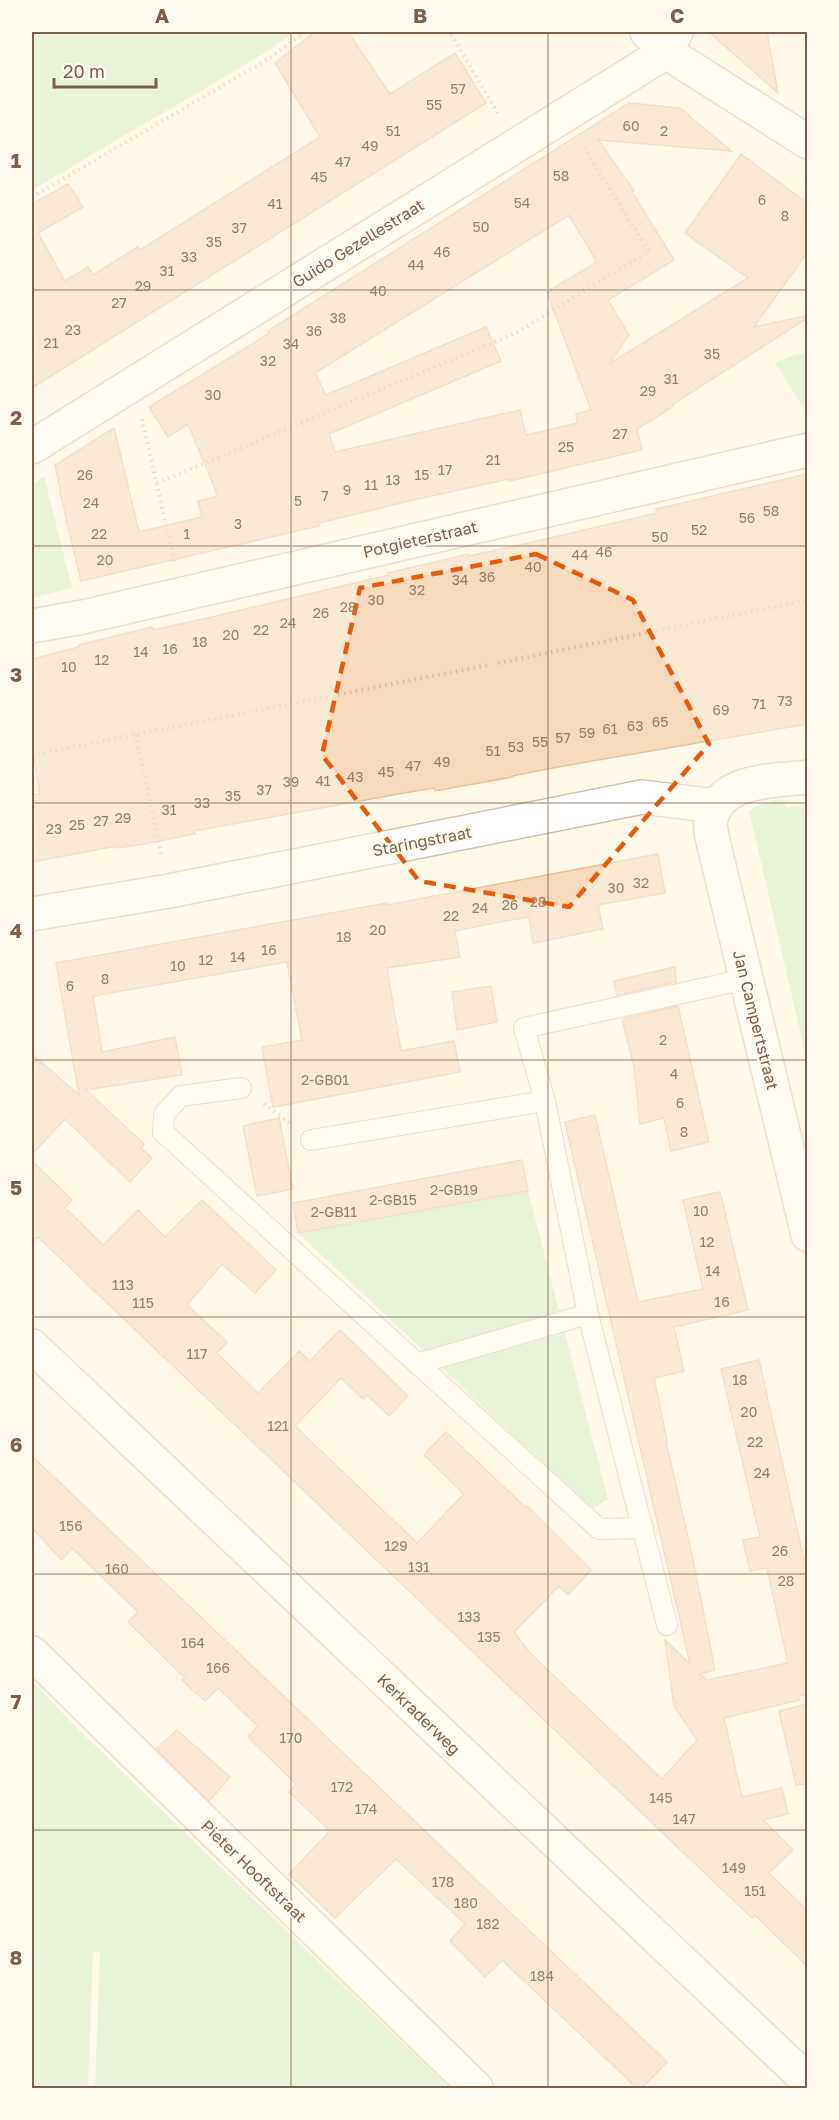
<svg xmlns="http://www.w3.org/2000/svg" width="839" height="2120" font-family="'Golos Text',sans-serif">
<style>
.green{fill:#d1eec4}
.building{fill:#f7d9bc;stroke:#ebc19b;stroke-width:1.5;fill-rule:evenodd}
.lines{fill:none;stroke-linecap:round;stroke-linejoin:round}
.lane-casing{stroke:#d3c0ab;stroke-width:22}
.street-casing{stroke:#d3c0ab;stroke-width:36}
.secondary-casing{stroke:#d6c1a9;stroke-width:36}
.path{stroke:#dcbc9e;stroke-width:4;stroke-dasharray:1.5 4.5;stroke-linecap:butt}
.lane{stroke:#fff;stroke-width:20}
.street{stroke:#fff;stroke-width:33}
.secondary{stroke:#fff;stroke-width:33}
.marked{fill:none;stroke:#e8590c;stroke-width:4.5;stroke-dasharray:12 8;stroke-linejoin:round}
.grid{fill:none;stroke:#7c5f48;stroke-width:1.5;stroke-opacity:0.55}
.labels{text-anchor:middle;dominant-baseline:central;stroke-width:4.5;stroke-linejoin:round;paint-order:stroke}
.number-label{font-size:14px;fill:#9b7e65}
.street-label{font-size:16px;fill:#7c5f48;stroke:#fffaf0}
.neatline{fill:none;stroke:#7c5f48;stroke-width:2}
.grid-label{font-size:20px;text-anchor:middle;font-weight:bold;fill:#7c5f48}
</style>
<rect width="100%" height="100%" fill="#fef8e8"/>
<path class="green" d="M32,32H294L265,53L32,190Z
M807,352H808L807,413L775,363L794,355Z
M44,476L72,588L32,598V485Z
M780,799L783,800L786,808L807,804V1061L749,811L758,805Z
M528,1191L608,1499L592,1509L298,1233Z
M32,1681L79,1730L449,2088H95L100,1952L93,1951L88,2088H32Z"/>
<path class="building" d="M315,32H348L390,94L455,53L486,103L32,388V204L68,184L83,207L38,233L65,281L88,267L93,275L138,247L140,250L320,137L275,63Z
M709,32H767L778,93Z
M629,103L680,108L731,151L598,140L634,191L632,192L674,260L608,300L629,335L609,364L748,278L685,233L741,154L807,203V253L754,327L805,316L806,319L673,404L674,406L637,429L642,450L509,481V479L413,500L319,523V526L81,581L60,493H61L55,465L114,428L139,532L202,517L198,501L218,496L188,424L168,437L149,407L270,333L268,331ZM569,215L597,262L547,292L591,410L576,414L578,423L526,435L520,410L335,452L329,434L501,361L486,327L326,395L315,373Z
M807,474V724L558,767L512,776V777L435,791L434,788L404,793L194,831L195,834L145,844L117,848V846L32,862V795L40,794L32,744V659L79,647V645L152,627L153,630L212,617L389,575L388,573L468,554L469,556L516,546L657,513L656,509Z
M658,854L665,893L598,905L603,929L533,943L529,917L499,922L455,931L460,957L387,968L401,1051L454,1041L460,1072L273,1107L262,1047L302,1040L287,962L93,996L102,1052L175,1037L182,1075L86,1090L144,1144L141,1148L152,1158L130,1182L65,1119L32,1154V1054L79,1095L56,963L387,903V905Z
M675,967L676,982L617,995L614,981Z
M491,986L497,1022L457,1030L452,992Z
M678,1006L709,1142L671,1151L664,1118L640,1124L634,1066L622,1019Z
M595,1115L638,1302L703,1289L683,1200L720,1192L748,1310L674,1327L684,1371L654,1378L667,1441L666,1442L692,1555L715,1670L700,1674L707,1680L788,1663L767,1568L750,1571L743,1540L760,1537L721,1369L759,1360L807,1573V1695L798,1696L799,1700L724,1718L742,1797L782,1788L788,1814L763,1820L793,1850L769,1873L807,1910V1966L755,1915L752,1918L689,1858L38,1237L32,1243V1161L72,1200L65,1208L103,1245L138,1210L165,1237L202,1200L276,1270L255,1293L222,1264L187,1305L227,1342L217,1353L258,1393L299,1351L310,1361L340,1330L365,1354L408,1396L389,1416L367,1395L363,1399L341,1378L295,1426L417,1543L464,1494L424,1455L446,1432L525,1507L527,1506L591,1570L568,1595L559,1586L514,1632L530,1653L662,1779L697,1740L674,1706L665,1640L690,1664L565,1122Z
M279,1118L293,1189L257,1196L243,1126Z
M522,1160L528,1191L298,1233L293,1203Z
M32,1456L667,2062L642,2088H637L502,1960L485,1977L450,1941L465,1924L396,1859L335,1918L289,1874L330,1831L289,1792L296,1784L248,1737L258,1726L218,1688L205,1701L182,1680L185,1678L128,1622L138,1612L72,1548L62,1560L32,1528Z
M807,1704V1784L796,1785L779,1711Z
M177,1730L230,1777L209,1801L156,1749Z"/>
<g class="lines">
<g class="lane-casing">
<path id="lane" d="M241,1088L181,1096L164,1114L163,1132L599,1529L643,1528
M311,1140L545,1101
M417,1364L588,1314
M667,1625L588,1314L545,1101L524,1028L746,979"/>
</g>
<g class="street-casing">
<path id="street" d="M647,32L666,52L808,142
M32,447L666,52L676,32
M32,626L83,617L808,450
M808,777C776,781 720,778 711,819C710,824 711,831 712,837L808,1235
M32,914L169,891L642,797L716,806
M32,1653L476,2088"/>
</g>
<g class="secondary-casing">
<path id="secondary" d="M32,1346L808,2081"/>
</g>
<path class="path" d="M446,32L451,34L500,117
M32,197L270,58L304,32
M142,419L174,561
M157,483L516,333L649,251L582,145
M498,663L808,600
M136,735L162,858
M32,755L488,665
M264,1104L291,1124"/>
<use href="#lane" class="lane"/>
<use href="#street" class="street"/>
<use href="#secondary" class="secondary"/>
</g>
<path d="M0 0H839V2120H0ZM536,554L633,600L709,744L569,907L419,881L322,755L360,588Z" fill="#fef8e8" fill-opacity=".55" fill-rule="evenodd"/>
<path class="marked" d="M536,554L633,600L709,744L569,907L419,881L322,755L360,588Z"/>
<path class="grid" d="M291,32V2088M548,32V2088M32,290H808M32,546H808M32,803H808M32,1060H808M32,1317H808M32,1574H808M32,1830H808"/>
<g class="labels">
<g class="number-label">
<text x="458" y="88">57</text>
<text x="434" y="104">55</text>
<text x="631" y="125">60</text>
<text x="393" y="130">51</text>
<text x="664" y="130">2</text>
<text x="370" y="145">49</text>
<text x="343" y="161">47</text>
<text x="561" y="175">58</text>
<text x="319" y="176">45</text>
<text x="762" y="199">6</text>
<text x="522" y="202">54</text>
<text x="275" y="203">41</text>
<text x="785" y="215">8</text>
<text x="481" y="226">50</text>
<text x="239" y="227">37</text>
<text x="214" y="241">35</text>
<text x="442" y="251">46</text>
<text x="189" y="256">33</text>
<text x="416" y="264">44</text>
<text x="167" y="270">31</text>
<text x="143" y="285">29</text>
<text x="378" y="290">40</text>
<text x="119" y="302">27</text>
<text x="338" y="317">38</text>
<text x="73" y="329">23</text>
<text x="314" y="330">36</text>
<text x="51" y="342">21</text>
<text x="291" y="343">34</text>
<text x="712" y="353">35</text>
<text x="268" y="360">32</text>
<text x="671" y="378">31</text>
<text x="648" y="390">29</text>
<text x="213" y="394">30</text>
<text x="620" y="433">27</text>
<text x="566" y="446">25</text>
<text x="493" y="459">21</text>
<text x="445" y="469">17</text>
<text x="85" y="474">26</text>
<text x="422" y="474">15</text>
<text x="393" y="479">13</text>
<text x="371" y="484">11</text>
<text x="347" y="489">9</text>
<text x="325" y="495">7</text>
<text x="298" y="500">5</text>
<text x="91" y="502">24</text>
<text x="771" y="510">58</text>
<text x="747" y="517">56</text>
<text x="238" y="523">3</text>
<text x="699" y="529">52</text>
<text x="99" y="533">22</text>
<text x="187" y="533">1</text>
<text x="660" y="536">50</text>
<text x="604" y="551">46</text>
<text x="580" y="554">44</text>
<text x="105" y="559">20</text>
<text x="533" y="566">40</text>
<text x="487" y="576">36</text>
<text x="460" y="579">34</text>
<text x="417" y="589">32</text>
<text x="376" y="599">30</text>
<text x="348" y="606">28</text>
<text x="321" y="612">26</text>
<text x="288" y="622">24</text>
<text x="261" y="629">22</text>
<text x="231" y="634">20</text>
<text x="200" y="641">18</text>
<text x="170" y="648">16</text>
<text x="141" y="651">14</text>
<text x="102" y="659">12</text>
<text x="69" y="666">10</text>
<text x="785" y="700">73</text>
<text x="759" y="703">71</text>
<text x="721" y="709">69</text>
<text x="660" y="721">65</text>
<text x="635" y="725">63</text>
<text x="610" y="728">61</text>
<text x="587" y="732">59</text>
<text x="563" y="737">57</text>
<text x="540" y="741">55</text>
<text x="516" y="746">53</text>
<text x="493" y="750">51</text>
<text x="442" y="761">49</text>
<text x="413" y="765">47</text>
<text x="386" y="771">45</text>
<text x="355" y="776">43</text>
<text x="323" y="780">41</text>
<text x="291" y="781">39</text>
<text x="264" y="789">37</text>
<text x="233" y="795">35</text>
<text x="202" y="802">33</text>
<text x="169" y="809">31</text>
<text x="123" y="817">29</text>
<text x="101" y="820">27</text>
<text x="77" y="824">25</text>
<text x="54" y="828">23</text>
<text x="641" y="882">32</text>
<text x="616" y="887">30</text>
<text x="538" y="901">28</text>
<text x="510" y="904">26</text>
<text x="480" y="907">24</text>
<text x="451" y="915">22</text>
<text x="378" y="929">20</text>
<text x="344" y="936">18</text>
<text x="269" y="949">16</text>
<text x="238" y="956">14</text>
<text x="206" y="959">12</text>
<text x="178" y="965">10</text>
<text x="105" y="978">8</text>
<text x="70" y="985">6</text>
<text x="663" y="1039">2</text>
<text x="674" y="1073">4</text>
<text x="325" y="1079">2-GB01</text>
<text x="680" y="1102">6</text>
<text x="684" y="1131">8</text>
<text x="454" y="1189">2-GB19</text>
<text x="393" y="1199">2-GB15</text>
<text x="701" y="1210">10</text>
<text x="334" y="1211">2-GB11</text>
<text x="707" y="1241">12</text>
<text x="713" y="1270">14</text>
<text x="123" y="1284">113</text>
<text x="722" y="1301">16</text>
<text x="143" y="1302">115</text>
<text x="197" y="1353">117</text>
<text x="740" y="1379">18</text>
<text x="749" y="1411">20</text>
<text x="278" y="1425">121</text>
<text x="755" y="1441">22</text>
<text x="762" y="1472">24</text>
<text x="71" y="1525">156</text>
<text x="396" y="1545">129</text>
<text x="780" y="1550">26</text>
<text x="419" y="1566">131</text>
<text x="117" y="1568">160</text>
<text x="786" y="1580">28</text>
<text x="469" y="1616">133</text>
<text x="489" y="1636">135</text>
<text x="193" y="1642">164</text>
<text x="218" y="1667">166</text>
<text x="291" y="1737">170</text>
<text x="342" y="1786">172</text>
<text x="661" y="1797">145</text>
<text x="366" y="1808">174</text>
<text x="684" y="1818">147</text>
<text x="734" y="1867">149</text>
<text x="443" y="1881">178</text>
<text x="755" y="1890">151</text>
<text x="466" y="1902">180</text>
<text x="488" y="1923">182</text>
<text x="542" y="1975">184</text>
</g>
<g class="street-label">
<text transform="translate(358 243) rotate(-32)">Guido Gezellestraat</text>
<text transform="translate(420 539) rotate(-13)">Potgieterstraat</text>
<text transform="translate(422 841) rotate(-11)">Staringstraat</text>
<text transform="translate(756 1020) rotate(76)">Jan Campertstraat</text>
<text transform="translate(419 1714) rotate(44)">Kerkraderweg</text>
<text transform="translate(254 1871) rotate(44)">Pieter Hooftstraat</text>
</g>
</g>
<rect width="839" height="2120" fill="none" stroke="#fffaf0" stroke-width="66"/>
<path d="M54 78v9h102v-9" fill="none" stroke="#7c5f48" stroke-width="3"/>
<text x="63" y="78" font-size="18" fill="#7c5f48" stroke="#fffaf0" stroke-width="4.5" paint-order="stroke">20 m</text>
<rect x="33" y="33" width="773" height="2054" class="neatline"/>
<g class="grid-label">
<text x="162" y="23">A</text>
<text x="420" y="23">B</text>
<text x="677" y="23">C</text>
<text x="16" y="168">1</text>
<text x="16" y="425">2</text>
<text x="16" y="682">3</text>
<text x="16" y="938">4</text>
<text x="16" y="1195">5</text>
<text x="16" y="1452">6</text>
<text x="16" y="1709">7</text>
<text x="16" y="1965">8</text>
</g>
</svg>
